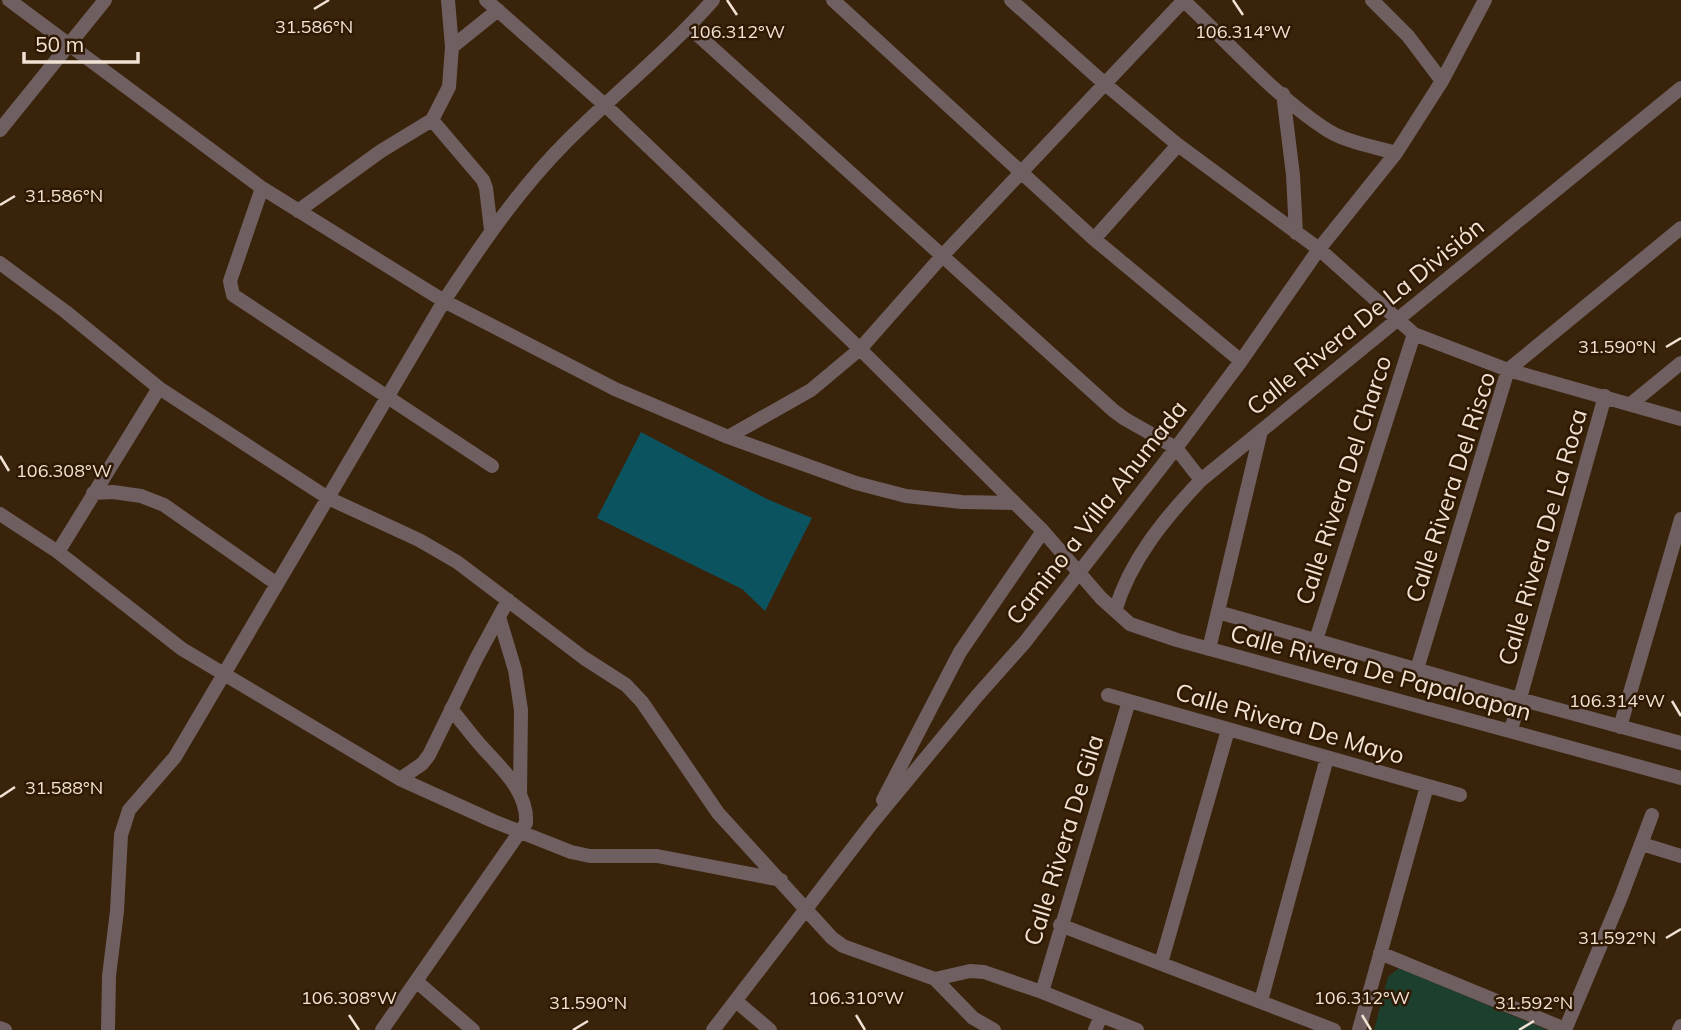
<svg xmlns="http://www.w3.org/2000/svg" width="1681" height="1030" font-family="Mulish,sans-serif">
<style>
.green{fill:#1d402e}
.water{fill:#0b545f}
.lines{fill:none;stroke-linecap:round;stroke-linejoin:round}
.minor{stroke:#705f60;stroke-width:14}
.ticks{fill:none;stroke:#f1e2d4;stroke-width:2.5}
.labels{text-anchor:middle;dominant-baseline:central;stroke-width:5;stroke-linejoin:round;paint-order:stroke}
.street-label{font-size:24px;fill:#f1e2d4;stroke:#2f1903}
.ticks-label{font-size:18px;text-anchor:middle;fill:#f1e2d4;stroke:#2f1903;stroke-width:5;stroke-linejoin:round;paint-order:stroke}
</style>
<rect width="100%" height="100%" fill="#39230b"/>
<path class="green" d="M1399,968L1547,1030H1374L1388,977Z"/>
<path class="water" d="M641,432L767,499L812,518L765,611L742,589L597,518Z"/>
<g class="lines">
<path class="minor" d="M9,0L262,188L444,301L615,389L728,437L856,483L906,496L962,502L1014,503
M486,0L606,106L860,349L1043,531L1101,598L1130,624L1177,640L1681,778
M833,0L1094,239L1241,361
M1011,0L1105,84L1178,145L1319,249L1414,334L1508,370L1681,419
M1183,0C1227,41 1274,95 1324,128C1344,142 1372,146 1396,153
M1372,0L1408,36L1442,81
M689,27L1114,411L1125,419L1176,448L1201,480
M452,47L498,10
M1283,94L1293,175L1296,233
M432,120L483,180L486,188L491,230
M0,130L105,0
M262,188L230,281L233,295L492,466
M298,211L381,151L432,120L449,87L452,47L448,0
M1094,239L1178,145
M0,263L66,312L159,388L328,498L419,540L457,562L584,658L626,685L642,702L718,813L832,938L843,946L935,979L970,971L984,972L1042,992L1137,1030
M1632,403L1681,363
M728,437L811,390L860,349L943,255L1184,0
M93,493L113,492L141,496L164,505L277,584
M0,514L58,552L182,649L400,779L493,821L571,852L590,856H657L781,880
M58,552L159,388
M1115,611C1130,560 1165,518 1201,480L1681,88
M1218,612L1519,699L1681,743
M499,617L515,670L521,710L520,795
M1316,640L1414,334
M1209,649L1261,431
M1417,669L1508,370L1681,228
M1108,695L1460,795
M1620,727L1681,519
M1511,730L1605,396
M400,779L422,764L429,755L476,659L508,600
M883,800L960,652L1043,531
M1642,844L1681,856
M1060,925L1334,1030
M1380,953L1565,1029
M1161,963L1228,730
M935,979L973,1018L994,1030
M416,981L473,1030
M1042,992L1129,701
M736,1001L770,1030
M1261,1001L1327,758
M0,1028L5,1030
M108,1030L109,976L117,911L121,835L129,810L175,757L444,301C481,245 519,189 567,141C615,93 668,51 713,0
M382,1030L526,823C528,792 502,769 483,748C472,736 462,722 451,709
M713,1030L872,823L977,696L1025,642L1176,448L1241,361L1319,249L1396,153L1442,81L1485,0
M1095,1030L1101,1016
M1359,1030L1427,786
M1565,1030L1621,897L1652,815
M1679,1030L1681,1026"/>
</g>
<path class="ticks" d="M727,0L737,15M1233,0L1243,15M314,9L329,0M0,205L15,196M1666,347L1681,338M0,456L9,471M1672,701L1681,716M0,797L15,787M1666,938L1681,929M349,1015L359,1030M856,1015L865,1030M1362,1015L1371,1030M573,1030L588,1021M1519,1030L1534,1021"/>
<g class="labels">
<g class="street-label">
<text transform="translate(1365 316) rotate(-39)">Calle Rivera De La División</text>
<text transform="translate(1343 480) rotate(-72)">Calle Rivera Del Charco</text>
<text transform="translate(1450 487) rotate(-72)">Calle Rivera Del Risco</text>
<text transform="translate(1096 512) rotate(-52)">Camino a Villa Ahumada</text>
<text transform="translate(1542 537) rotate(-74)">Calle Rivera De La Roca</text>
<text transform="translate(1381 672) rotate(15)">Calle Rivera De Papaloapan</text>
<text transform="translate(1290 723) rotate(16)">Calle Rivera De Mayo</text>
<text transform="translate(1063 840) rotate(-73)">Calle Rivera De Gila</text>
</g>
</g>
<g class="ticks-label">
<text x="314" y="33">31.586°N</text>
<text x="737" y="38">106.312°W</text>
<text x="1243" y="38">106.314°W</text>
<text x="64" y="202">31.586°N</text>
<text x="1617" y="353">31.590°N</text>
<text x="64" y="477">106.308°W</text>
<text x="1617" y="707">106.314°W</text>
<text x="64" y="794">31.588°N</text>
<text x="1617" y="944">31.592°N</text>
<text x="349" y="1004">106.308°W</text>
<text x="856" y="1004">106.310°W</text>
<text x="1362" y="1004">106.312°W</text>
<text x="588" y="1009">31.590°N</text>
<text x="1534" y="1009">31.592°N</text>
</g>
<path d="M24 52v10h114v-10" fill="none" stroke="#f1e2d4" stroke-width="3.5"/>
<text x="35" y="52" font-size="21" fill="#f1e2d4" stroke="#2f1903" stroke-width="5" paint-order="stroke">50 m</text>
</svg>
